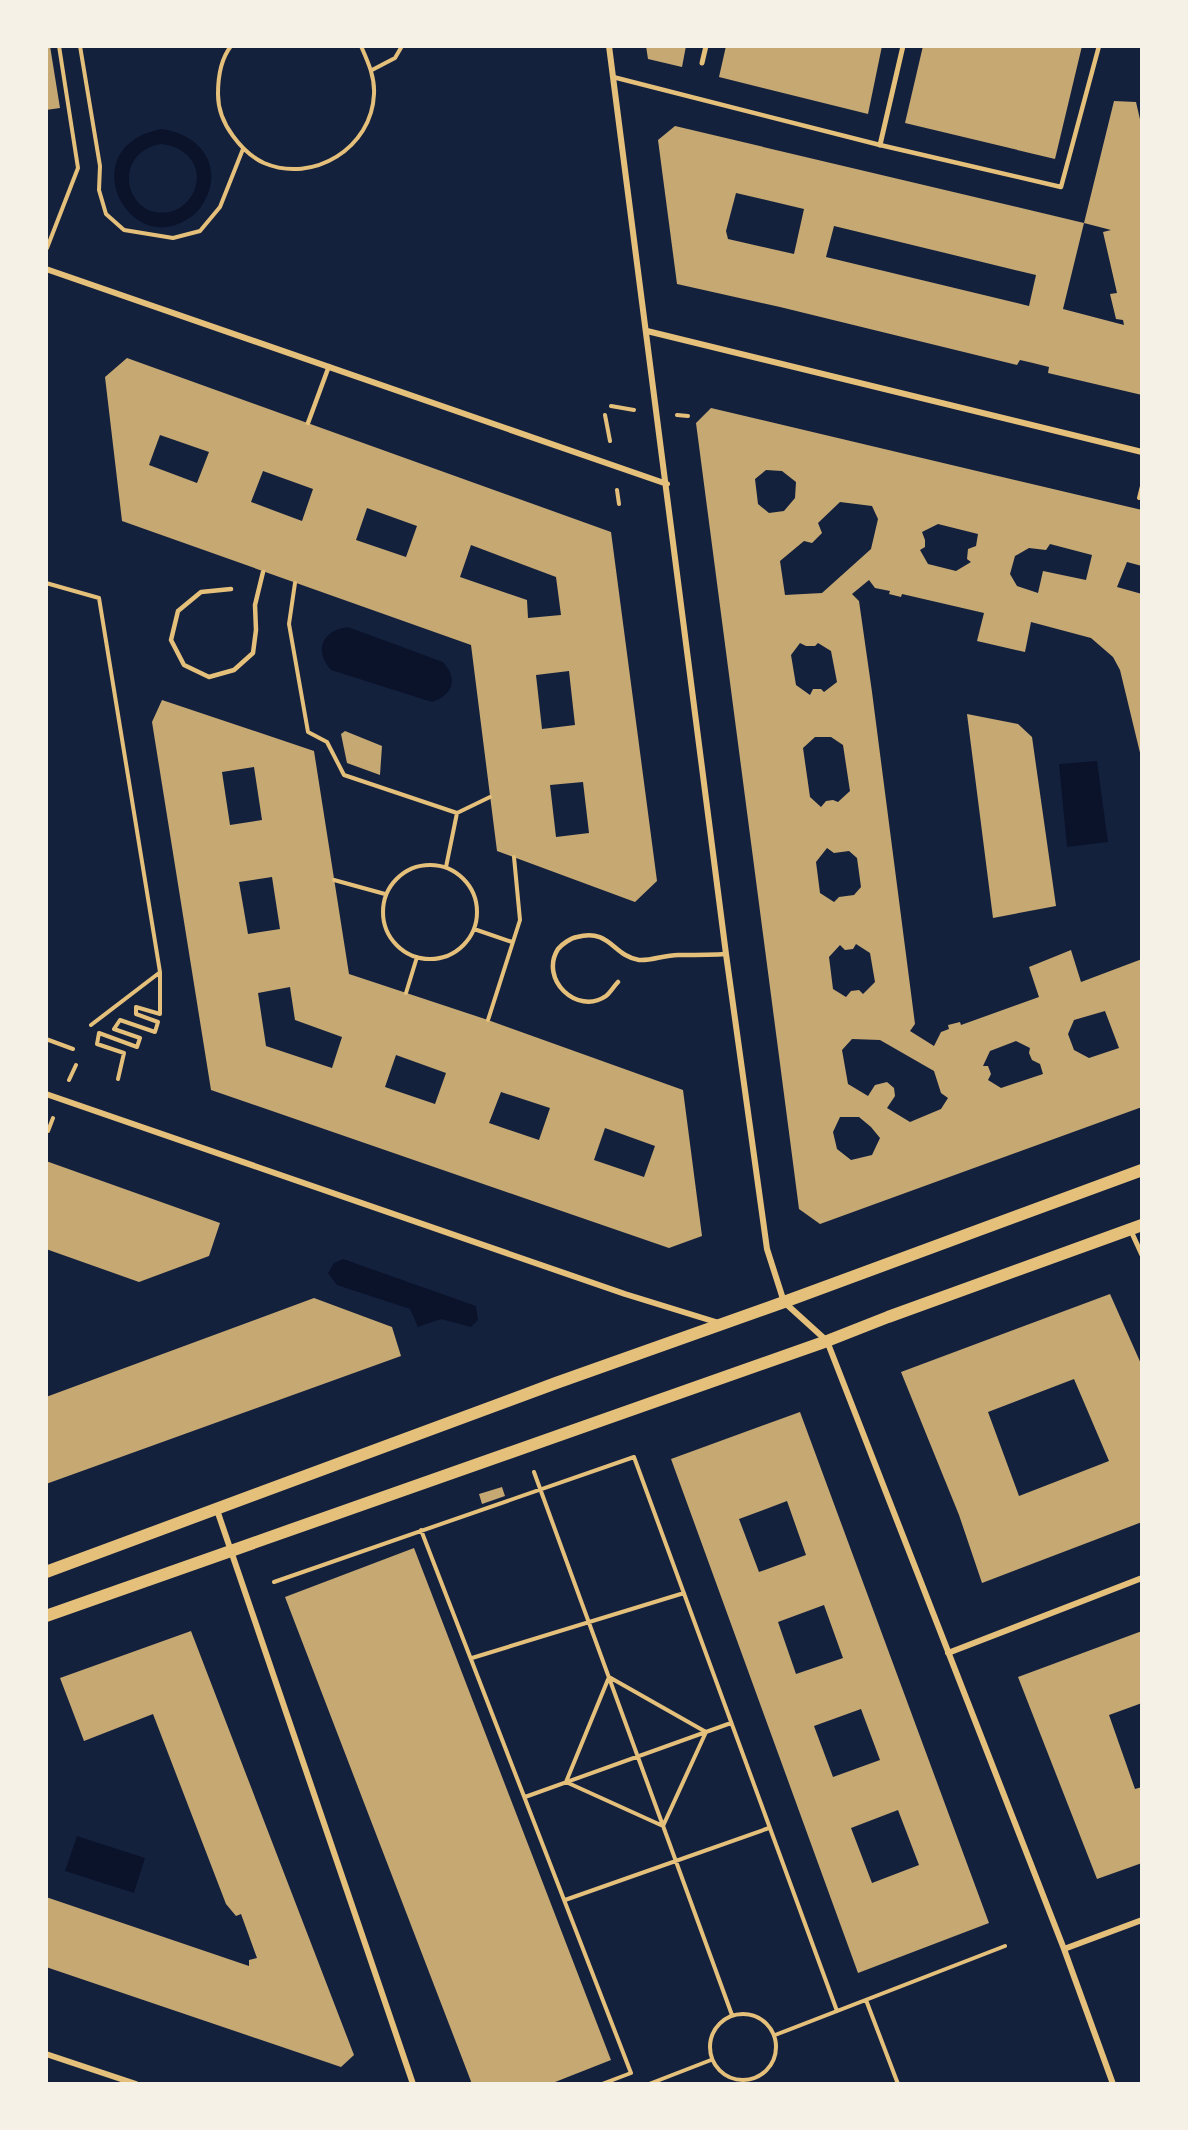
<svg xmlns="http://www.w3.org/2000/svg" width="1188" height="2130" font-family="Rubik,sans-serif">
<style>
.water{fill:#0b132b;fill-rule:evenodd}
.building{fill:#c6a872;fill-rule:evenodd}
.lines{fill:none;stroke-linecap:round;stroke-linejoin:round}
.path{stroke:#e5c07b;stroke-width:4}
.service{stroke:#e5c07b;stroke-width:4.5}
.pedestrian{stroke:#e5c07b;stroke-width:5}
.minor{stroke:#e5c07b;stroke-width:6}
.secondary{stroke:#e5c07b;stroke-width:12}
</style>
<rect width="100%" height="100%" fill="#14213d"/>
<path class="water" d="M161,129C201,134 225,167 203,204C197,214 188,220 178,224C122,247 76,146 161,129ZM161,144C183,146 203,163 195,188C192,198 184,207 173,211C127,224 108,154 161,144Z
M348,627L443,662C458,678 454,695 432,702L331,670C313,650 323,630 348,627Z
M1097,761L1108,842L1067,847L1059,764Z
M343,1259L476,1306L478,1320L471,1327L441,1319L418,1327L410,1309L337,1285L328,1273L334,1263Z
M77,1836L145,1858L134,1893L65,1871Z"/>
<path class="building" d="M46,46H50L60,108L46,110Z
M646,46H686L682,67L648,59Z
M726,46H882L868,114L719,77Z
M923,46H1082L1055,159L905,123Z
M1114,101L1136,102L1142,128V395L1048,373L1049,367L1033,363L1020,360L1017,365L780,307L677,284L658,140L675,126L1084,223L1063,309L1124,325L1123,320L1116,319L1110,294L1117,293L1103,232L1111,230L1084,223ZM736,193L804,209L794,254L728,239L726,231ZM834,226L1036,275L1029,306L826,257Z
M127,358L611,532L657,881L635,902L497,851L471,645L122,521L105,377ZM160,435L209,452L197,483L149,465ZM263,471L313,489L302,521L251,502ZM367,508L417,526L406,557L356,540ZM471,545L556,577L561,615L528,618L527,600L460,577ZM569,671L575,725L542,729L536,675ZM583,782L589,833L556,837L550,785Z
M711,408L1142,510V566L1127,562L1117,587L1142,594V761L1120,670L1113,657L1091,638L1031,622L1025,652L977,641L984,613L902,594L901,597L889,594L890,591L875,588L869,580L852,594L859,601L872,692L915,1024L910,1031L934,1046L941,1032L949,1029L948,1025L960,1022L961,1025L1039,997L1029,967L1071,950L1081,982L1142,959V1107L820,1224L799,1209L790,1140L696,423ZM766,470L782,471L796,482L795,498L784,511L769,513L758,504L755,479ZM840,502L872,506L878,519L871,549L822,593L785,595L780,561L804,541L812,543L822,533L818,523ZM938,524L978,534L976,546L968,549L967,559L971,562L956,571L928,564L920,550L925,547V540L922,532ZM1050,544L1092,555L1086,580L1043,571L1038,593L1017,586L1010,574L1015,556L1029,548L1046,550ZM800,643L806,646H815L818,643L831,651L837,682L824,692L821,689H813L810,695L796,685L791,655ZM815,737H831L843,745L850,791L838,802L833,800L826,801L821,807L810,797L803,748ZM827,848L834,853L849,851L857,858L861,887L854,895L839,897L834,902L820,893L816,862ZM856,944L870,953L875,982L863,994L859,990L851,991L846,997L833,989L829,957L840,945L845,950L853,949ZM1105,1011L1119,1048L1089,1058L1074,1050L1068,1034L1074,1020ZM852,1039L880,1040L934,1071L941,1093L948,1098L941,1109L910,1122L887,1108L895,1096L894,1088L887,1082L875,1085L868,1096L848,1084L842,1050ZM1016,1041L1030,1048L1029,1053L1032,1060L1040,1064L1043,1074L1001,1088L988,1080L991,1074L988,1066H983L990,1051ZM840,1117H859L871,1127L880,1138L872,1155L851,1160L837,1149L833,1132Z
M162,700L314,751L349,974L488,1020L683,1090L702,1236L669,1248L211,1090L152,722ZM254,767L262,820L230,825L222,772ZM272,877L280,929L248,934L239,882ZM290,987L295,1020L342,1037L332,1068L266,1046L258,993ZM396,1055L446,1073L435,1104L385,1087ZM501,1092L550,1108L539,1140L489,1123ZM605,1128L655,1146L644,1177L594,1160Z
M967,714L1018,724L1032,737L1056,906L993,918Z
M345,731L382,746L380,775L347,763L341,734Z
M46,1161L220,1223L209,1256L139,1282L46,1249Z
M1110,1294L1142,1366V1522L982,1583L959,1515L901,1372ZM1074,1379L1109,1461L1019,1496L988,1412Z
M314,1298L392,1327L401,1356L46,1484V1397Z
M800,1412L989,1923L858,1973L671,1459ZM787,1501L806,1555L759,1572L739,1519ZM824,1605L843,1658L796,1674L778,1622ZM861,1709L880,1760L833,1777L814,1726ZM898,1810L919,1865L872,1883L851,1828Z
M502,1487L505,1496L482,1504L479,1494Z
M414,1548L611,2060L550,2084H472L285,1597Z
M191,1631L354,2055L341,2067L46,1967V1897L249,1966V1960L257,1958L241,1914L236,1916L226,1904L153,1714L84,1741L60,1678Z
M1142,1631V1703L1109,1715L1135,1789L1142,1787V1863L1097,1879L1018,1677Z"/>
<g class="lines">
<path class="path" d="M80,46L100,166L99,190L106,214L124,230L173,238L200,231L220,207L243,149
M231,46C220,60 218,78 218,94C218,109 224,124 233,136C241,147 251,157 264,163C313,184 372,148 374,94C375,77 368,62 361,46
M372,70L395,58L402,46
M47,248L78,168L59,46
M611,406L634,410
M605,415L610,441
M677,415L688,416
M617,490L619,504
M1139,498L1142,486
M46,583L99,598L160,972V1014L136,1007V1014L158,1022L155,1032L120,1020L114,1029L140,1038L137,1047L99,1033L97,1044L124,1053L118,1079
M295,583L289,624L308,732L327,742L344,775L457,813L490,797
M383 912a47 47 0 1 1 94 0a47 47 0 1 1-94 0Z
M446,867L457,813
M334,880L385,894
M474,929L512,942
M406,993L417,957
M488,1020L520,920L514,857
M91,1025L159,973
M46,1039L73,1049
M69,1080L76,1065
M48,1131L53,1118
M534,1472L732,2015
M421,1530L631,2073L602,2084
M274,1582L634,1457L837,2011
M472,1658L684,1593
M609,1677L706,1732L663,1826L566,1782Z
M525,1797L731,1723
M565,1900L769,1828
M866,2000L898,2084
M710 2047a33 33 0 1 1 66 0a33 33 0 1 1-66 0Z
M775,2035L1005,1946
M649,2084L711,2060"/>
<path class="service" d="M613,77L880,145L1061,187L1099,46
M308,423L329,366
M231,589L201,592L178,611L171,640L184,665L209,677L234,670L253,653L256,630L255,605L263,572
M618,982C614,986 610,993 606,996C577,1016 539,979 558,949C562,944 571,938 577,937C610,928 613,956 639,960C652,961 667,954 680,955C696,955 711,955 726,954"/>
<path class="pedestrian" d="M702,63L706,46
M880,145L903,46
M1131,1231L1142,1255"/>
<path class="minor" d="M609,46L726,954L767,1249L784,1302L827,1341L1064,1949L1113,2084
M46,269L667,484
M647,331L1142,452
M46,1094L625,1294L719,1323
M217,1510L413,2084
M948,1653L1142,1578
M1064,1949L1142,1920
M46,2054L136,2084"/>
<path class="secondary" d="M46,1572L556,1383L784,1302L1142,1170
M46,1616L827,1341L888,1317L1142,1225"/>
</g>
<rect width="1188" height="2130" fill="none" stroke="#f6f1e7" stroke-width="96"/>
</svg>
